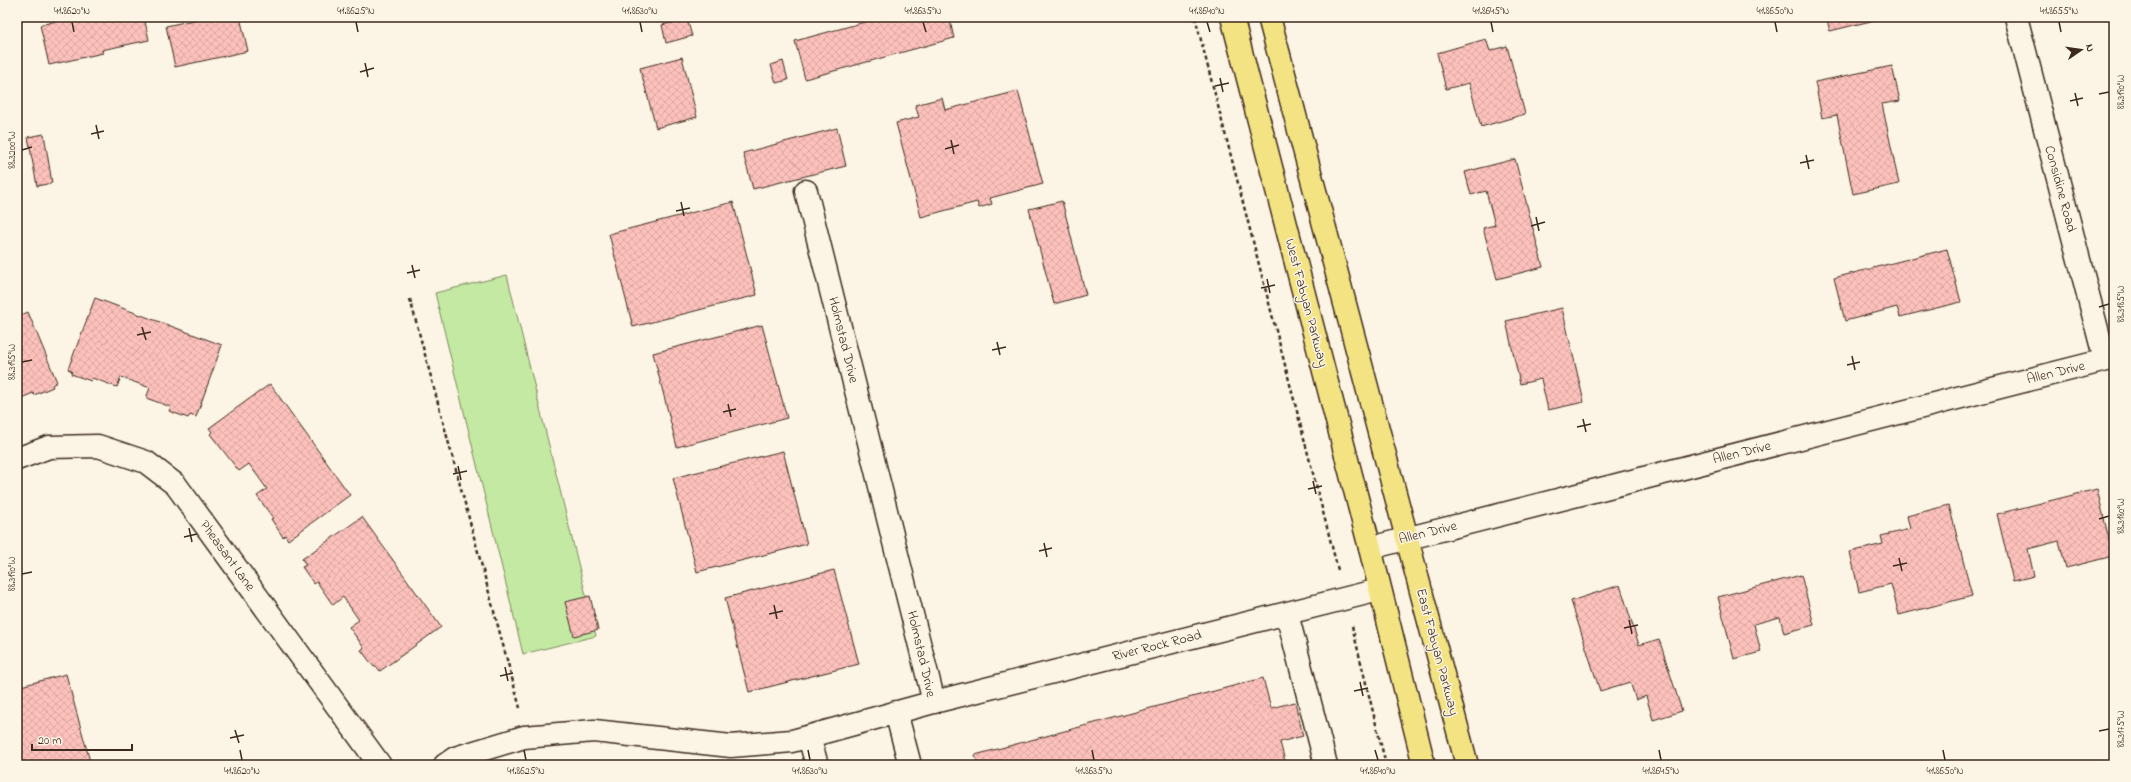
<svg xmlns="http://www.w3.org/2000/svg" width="2131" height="782" font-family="'Indie Flower',sans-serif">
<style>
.garden{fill:#c3e9a3;stroke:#7f8a60}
.building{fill:url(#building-cross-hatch);stroke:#3b2a1e}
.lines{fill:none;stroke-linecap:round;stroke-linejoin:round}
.minor-casing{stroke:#3b2a1e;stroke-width:25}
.major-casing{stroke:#3b2a1e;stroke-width:25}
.path{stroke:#3b2a1e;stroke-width:2.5;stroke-dasharray:4 3;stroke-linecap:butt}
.minor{stroke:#fcf5e5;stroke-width:22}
.major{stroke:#f4e382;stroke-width:22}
.ticks{fill:none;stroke:#3b2a1e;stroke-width:1.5}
.labels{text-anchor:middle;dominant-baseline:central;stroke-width:3;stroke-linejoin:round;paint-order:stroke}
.street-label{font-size:14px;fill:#3b2a1e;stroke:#fcf5e5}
.neatline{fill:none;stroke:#3b2a1e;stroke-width:1.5}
.ticks-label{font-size:10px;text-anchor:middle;fill:#3b2a1e}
</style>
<defs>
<pattern id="building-cross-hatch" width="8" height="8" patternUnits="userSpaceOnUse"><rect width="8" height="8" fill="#fdc1bc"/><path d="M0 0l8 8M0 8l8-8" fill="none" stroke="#daa6a1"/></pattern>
</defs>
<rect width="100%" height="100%" fill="#fcf5e5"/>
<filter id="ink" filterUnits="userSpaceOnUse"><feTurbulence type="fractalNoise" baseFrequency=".025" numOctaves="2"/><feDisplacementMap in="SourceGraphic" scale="8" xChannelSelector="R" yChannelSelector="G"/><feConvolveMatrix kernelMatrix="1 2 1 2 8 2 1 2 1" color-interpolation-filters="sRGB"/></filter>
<g filter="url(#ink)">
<path class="garden" d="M507,275L596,636L523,654L435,293Z"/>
<path class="building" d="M74,17H144L149,40L102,50L103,53L49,65L40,25Z
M197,17H240L248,51L175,67L166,26L198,19Z
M876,17H949L954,38L805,79L795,41L876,19Z
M1826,17H1874L1875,20L1830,31Z
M687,19L692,36L666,43L662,25Z
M1486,39L1490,51L1507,46L1525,114L1481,127L1469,83L1446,89L1437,53Z
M682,57L697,117L656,128L640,68Z
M783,61L788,80L776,83L771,65Z
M17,65L20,83H17Z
M1892,66L1900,101L1882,104L1899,184L1853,194L1837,115L1822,118L1815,82Z
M1018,91L1043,184L990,198L992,204L979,208L977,202L921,217L896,123L919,117L915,105L942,98L945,110Z
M837,128L846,166L753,189L743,153Z
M44,134L52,183L37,186L28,137Z
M1515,159L1543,267L1497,279L1483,228L1495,225L1486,191L1471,195L1465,172Z
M1062,201L1086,295L1054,304L1029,209Z
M733,202L757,295L633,327L609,234Z
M1947,249L1961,302L1900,317L1897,307L1845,321L1834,278Z
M95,298L222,345L196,417L190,415L188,418L169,411L171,407L146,398L150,388L121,377L117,387L92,378L91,381L71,374L72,371L68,369Z
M1562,308L1584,402L1548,410L1541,379L1520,384L1506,321Z
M28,312L57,382L52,385L53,387L34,395L33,393L17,400V317Z
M762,325L787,418L677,447L653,353Z
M270,384L350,495L288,540L285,535L283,537L271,519L273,518L257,496L267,489L249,464L239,471L210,434L212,432L209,428Z
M783,451L807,544L697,572L673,478Z
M2097,489L2113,556L2066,568L2059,541L2028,549L2034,576L2013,581L1997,514Z
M1949,505L1972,596L1899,615L1891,584L1859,592L1850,552L1883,544L1881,536L1910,529L1907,516Z
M362,517L441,627L380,671L376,666L374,667L361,650L364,648L349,627L359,620L343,597L333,605L317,582L314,584L302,567L306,565L302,559Z
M834,570L859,664L749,692L725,598Z
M1801,575L1814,625L1784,633L1780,617L1754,624L1761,652L1734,659L1718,597Z
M1620,585L1639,645L1659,639L1682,711L1653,720L1646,696L1636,700L1630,682L1600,691L1571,601Z
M590,596L598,630L574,636L565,602Z
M66,674L91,765H22L17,745V687Z
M1263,678L1271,708L1295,702L1303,736L1280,742L1286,765H978L975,755Z"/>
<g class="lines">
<g class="minor-casing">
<path id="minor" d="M2016,17L2105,360
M806,191L934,702
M17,459L49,447L98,446L146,462L176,485L380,765
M1370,548L2114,358
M1287,614L1326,765
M896,712L910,765
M809,737L817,765
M445,765L455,758L524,737L594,731L731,746L792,741L934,702L1379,590"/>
</g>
<g class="major-casing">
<path id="major" d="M1232,17L1370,548L1424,765
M1269,17L1467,765"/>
</g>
<path class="path" d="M1195,17L1338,570
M410,299L520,708
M1352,626L1386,765"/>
<use href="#minor" class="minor"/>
<use href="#major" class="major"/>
</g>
</g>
<path class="ticks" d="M72,22L74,32M356,22L358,32M640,22L642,32M923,22L926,32M1207,22L1210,32M1491,22L1493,32M1775,22L1777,32M2059,22L2061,32M365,63L368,77M360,72L374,68M1220,78L1223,92M1215,86L1229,83M2075,93L2078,106M2099,94L2109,92M2070,101L2083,98M96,125L99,139M91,134L104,131M951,140L954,154M945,149L959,145M22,150L32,147M1806,155L1809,169M1800,163L1814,160M681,202L684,216M676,211L690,208M1536,217L1539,231M1531,226L1545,222M412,265L415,278M407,273L420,270M1267,279L1270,293M1261,288L1275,285M2099,307L2109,304M142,327L146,340M137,335L151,332M997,342L1000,355M992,350L1006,347M1852,356L1855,370M22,362L32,360M1847,365L1860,362M728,404L731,417M723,412L736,409M1583,419L1586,432M1577,427L1591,424M458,466L461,480M453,474L467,471M1313,481L1316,494M1308,489L1322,486M2099,519L2109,516M189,528L192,542M184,537L197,534M1044,543L1047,557M1039,551L1052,548M1899,558L1902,571M1893,566L1907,563M22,574L32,572M774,605L777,619M769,614L783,611M1629,620L1632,634M1624,628L1638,625M505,667L508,681M500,676L513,673M1360,682L1363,696M1354,691L1368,688M235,730L239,743M2099,731L2109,729M230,738L244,735M240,750L242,760M524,750L526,760M808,750L810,760M1092,750L1094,760M1375,750L1378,760M1659,750L1661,760M1943,750L1945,760"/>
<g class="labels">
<g class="street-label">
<text transform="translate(2060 189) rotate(75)">Considine Road</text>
<text transform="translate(1306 303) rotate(75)">West Fabyan Parkway</text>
<text transform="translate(843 340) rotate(76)">Holmstad Drive</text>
<text transform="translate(2056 373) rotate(-14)">Allen Drive</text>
<text transform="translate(1742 453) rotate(-14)">Allen Drive</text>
<text transform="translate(1428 533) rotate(-14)">Allen Drive</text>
<text transform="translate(227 556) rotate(54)">Pheasant Lane</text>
<text transform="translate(1157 646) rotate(-14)">River Rock Road</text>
<text transform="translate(1437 652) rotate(75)">East Fabyan Parkway</text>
<text transform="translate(921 654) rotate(77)">Holmstad Drive</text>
</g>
</g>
<rect width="2131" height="782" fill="none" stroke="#fcf5e5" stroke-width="44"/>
<g transform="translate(2081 50) rotate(77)" stroke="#fcf5e5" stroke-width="3" paint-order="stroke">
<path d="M0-3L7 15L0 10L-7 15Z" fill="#3b2a1e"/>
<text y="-6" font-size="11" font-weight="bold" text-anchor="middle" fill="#3b2a1e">N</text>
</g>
<path d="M32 744v6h100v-6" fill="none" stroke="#3b2a1e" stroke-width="2"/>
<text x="38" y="744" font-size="12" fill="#3b2a1e" stroke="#fcf5e5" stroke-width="3" paint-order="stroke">20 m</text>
<rect x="22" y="22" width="2087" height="738" class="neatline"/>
<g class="ticks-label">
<text x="72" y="14">41.8620°N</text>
<text x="356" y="14">41.8625°N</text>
<text x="640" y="14">41.8630°N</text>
<text x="923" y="14">41.8635°N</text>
<text x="1207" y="14">41.8640°N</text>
<text x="1491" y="14">41.8645°N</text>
<text x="1775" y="14">41.8650°N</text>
<text x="2059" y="14">41.8655°N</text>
<text transform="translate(2120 92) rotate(-90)" y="4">88.3190°W</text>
<text transform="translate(11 150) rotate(-90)" y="4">88.3200°W</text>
<text transform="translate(2120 304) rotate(-90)" y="4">88.3185°W</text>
<text transform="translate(11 362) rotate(-90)" y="4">88.3195°W</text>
<text transform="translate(2120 516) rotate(-90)" y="4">88.3180°W</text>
<text transform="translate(11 574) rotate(-90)" y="4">88.3190°W</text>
<text transform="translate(2120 729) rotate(-90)" y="4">88.3175°W</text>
<text x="242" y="774">41.8620°N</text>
<text x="526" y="774">41.8625°N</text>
<text x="810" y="774">41.8630°N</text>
<text x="1094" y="774">41.8635°N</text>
<text x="1378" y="774">41.8640°N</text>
<text x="1661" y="774">41.8645°N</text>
<text x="1945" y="774">41.8650°N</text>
</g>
</svg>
